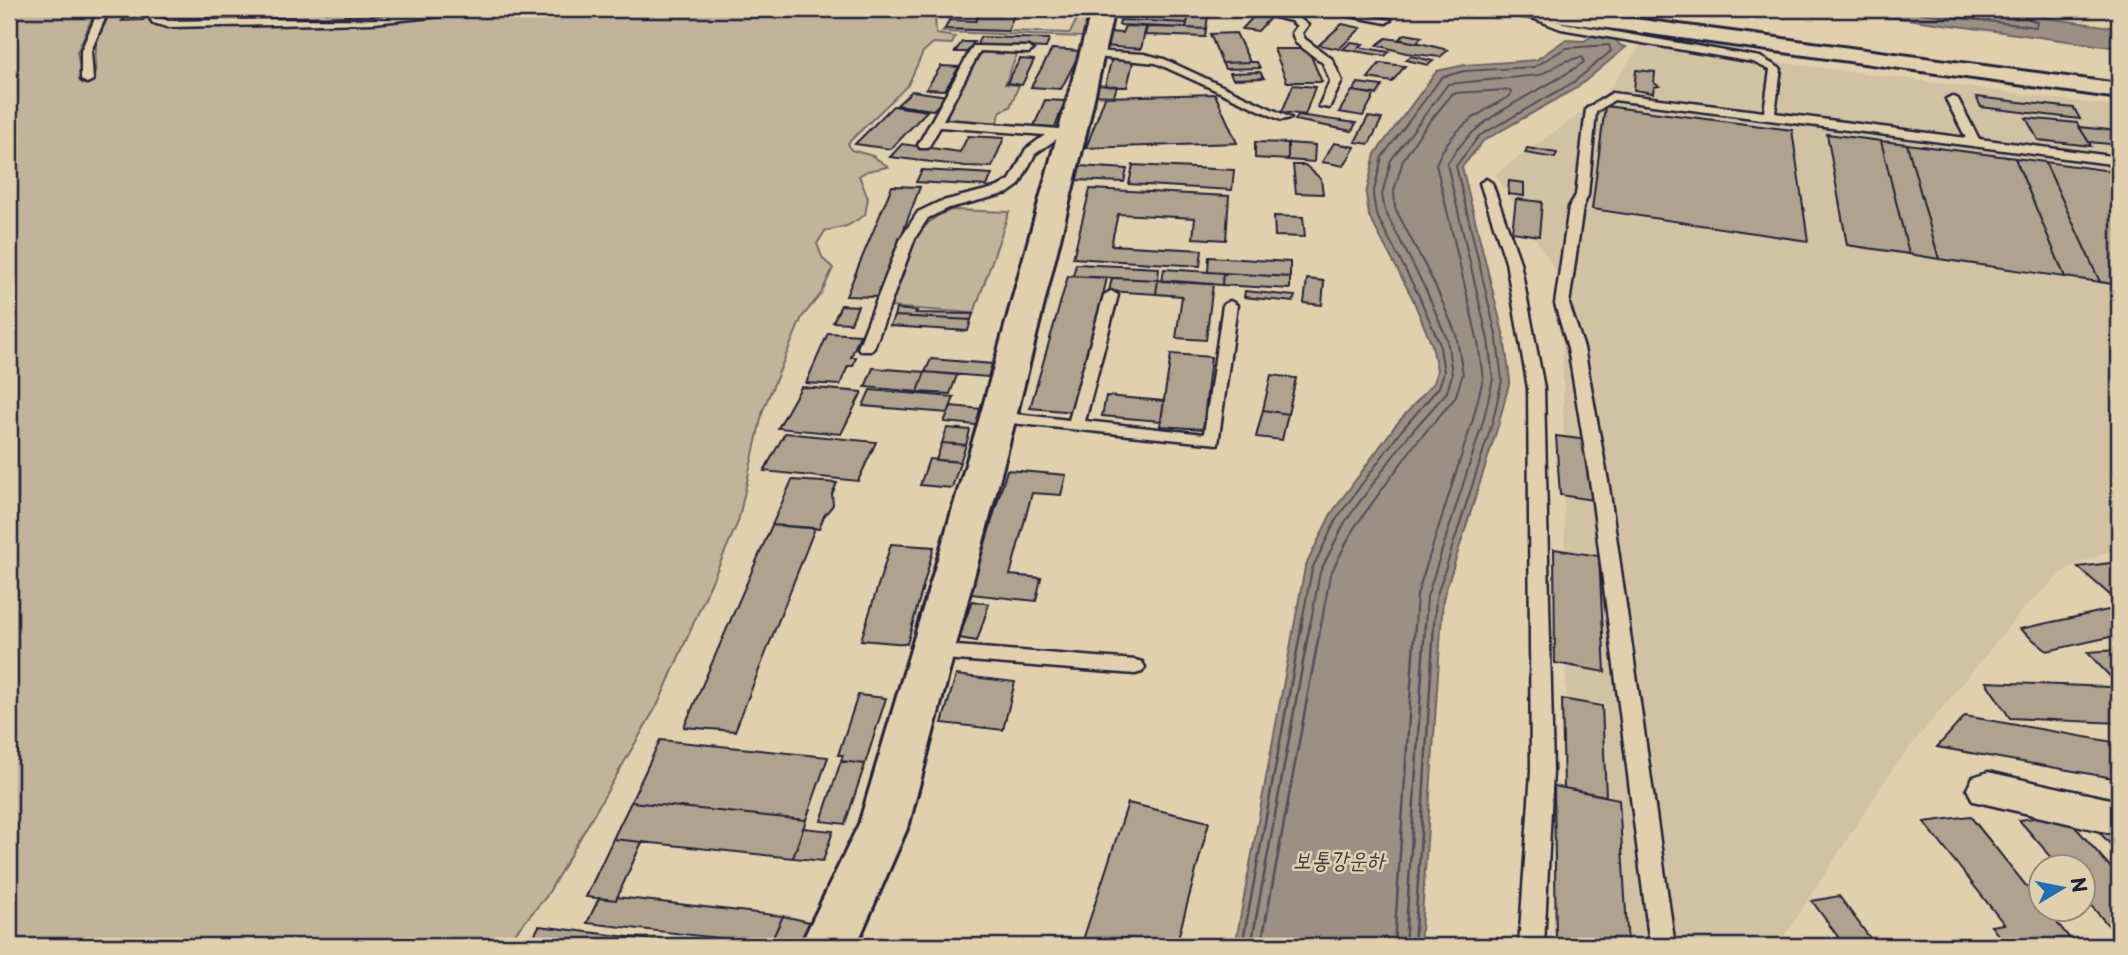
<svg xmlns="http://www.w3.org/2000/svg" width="2128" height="955" font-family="'Playpen Sans','Poor Story',sans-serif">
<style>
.built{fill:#d2c2a4}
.green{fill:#c2b49a;stroke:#726b6a;stroke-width:2}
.water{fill:#9b9083;stroke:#6b6466;stroke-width:2}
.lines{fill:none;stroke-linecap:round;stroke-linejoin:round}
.shore-far1{stroke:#524e58;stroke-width:2}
.shore{stroke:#524e58;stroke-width:2.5}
.building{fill:#afa28f;stroke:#22223b;stroke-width:2}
.service-casing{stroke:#22223b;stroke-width:5}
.minor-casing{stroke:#22223b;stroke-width:5}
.tertiary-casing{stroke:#22223b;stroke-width:6}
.secondary-casing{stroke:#22223b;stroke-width:6}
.service{fill:#e1d0ad;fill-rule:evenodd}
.minor{fill:#e1d0ad;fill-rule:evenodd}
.tertiary{fill:#e1d0ad;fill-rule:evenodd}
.secondary{fill:#e1d0ad;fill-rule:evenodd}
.labels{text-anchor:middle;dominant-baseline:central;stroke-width:5;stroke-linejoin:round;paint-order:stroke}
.near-water-label{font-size:23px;font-style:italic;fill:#403e4d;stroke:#e1d0ad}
</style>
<rect width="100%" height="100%" fill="#e1d0ad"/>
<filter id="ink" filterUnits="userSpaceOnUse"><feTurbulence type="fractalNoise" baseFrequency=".0143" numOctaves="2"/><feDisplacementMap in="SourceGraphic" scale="14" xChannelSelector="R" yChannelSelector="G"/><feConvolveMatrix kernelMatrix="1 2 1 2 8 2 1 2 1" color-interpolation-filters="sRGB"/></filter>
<g filter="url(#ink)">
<path class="built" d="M1642,44L2119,107V547L2067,569L2024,608L1894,767L1778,946H1569L1562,281L1495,174L1602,98Z"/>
<path class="green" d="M9,9H96L77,52L83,84L95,81L96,43L112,9H301C329,15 357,13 385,9H930L935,15L936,34L955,37L952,44L933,43L923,52L908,85L848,143L851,150L873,156L888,167L867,171L859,176L868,198L865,215L847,226L825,231L817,244L823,259L833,268L821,294L802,317L763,410L738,522L659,702L546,897L504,946H9Z
M1079,15H1090L1084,37L942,32L944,29L1070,33Z
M979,51L1018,52L1005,84L1019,85L1010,107L1001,111L997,122L987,124L947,120L948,116L941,114Z
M953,210L1009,212L974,313L888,307C901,274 912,218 953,210Z"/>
<path class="water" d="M1833,9H2019L2053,19L2119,28V48Z
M1592,36L1615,39L1621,46L1626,47L1578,87L1483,141L1462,167L1504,337L1510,380L1498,426L1443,599L1420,946H1235L1305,567L1331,514L1395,426L1434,382L1437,370L1432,345L1412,297L1369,216L1366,194L1375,154L1437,71L1465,65L1536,60L1565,40L1584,41Z"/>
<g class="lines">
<path class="shore-far1" d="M1888,9L2036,27L2037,22L2024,17L2021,9
M1301,626L1312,569L1337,518L1401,431L1439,387L1444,372L1439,342L1418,294L1376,214L1373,195L1382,157L1442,77L1464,71L1534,67L1566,48L1609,45L1611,51L1574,82L1479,136L1456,166L1497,339L1502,380L1492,424L1436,598L1434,626
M1310,626L1320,572L1345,522L1408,436L1447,392L1452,375L1447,339L1426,290L1385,211L1382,195L1391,160L1448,84L1540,75L1565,61L1582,57L1584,62C1537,96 1477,112 1447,164L1488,340L1493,379L1483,422L1427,597L1425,626
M1321,626L1330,575L1354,528L1416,443L1455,398L1463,374L1456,334L1435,285L1395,208L1394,191L1403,160L1421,132L1453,93L1508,90L1511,92L1510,96C1479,113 1449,129 1436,164L1478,342L1483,379L1473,419L1417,595L1415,626"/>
<path class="shore" d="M1242,946L1302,624
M1251,946L1310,624
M1261,946L1321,624
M1394,946L1415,624
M1405,946L1425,624
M1414,946L1434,624"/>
</g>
<path class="building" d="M134,9H158L154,14L127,15Z
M981,9H1016L1008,31L945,29L949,20L976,21Z
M1149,9L1209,10L1206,29L1186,28L1189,14L1148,12Z
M1148,12L1187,13L1189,14L1187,23L1145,21Z
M148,14L143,20L122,21L127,15Z
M1254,16L1270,18L1258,31L1242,29Z
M1120,20L1145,21L1187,23L1186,28L1119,25Z
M1342,24L1361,28L1339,49L1319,45Z
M1125,26L1146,27L1141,49L1103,46L1107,32L1122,33Z
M1147,27L1186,28L1206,29L1205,37L1145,35Z
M1236,33L1250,62L1222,63L1210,34Z
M1405,34L1422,37L1416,43L1399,39Z
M980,37L1049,39L1046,48L977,45Z
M1386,38L1420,43L1448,50L1440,57L1406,53L1377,45Z
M962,42H974L967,52H955Z
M1351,42L1363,44L1359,47L1389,52L1385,56L1343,49Z
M1052,49L1081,51L1061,89L1031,87Z
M1274,49H1308L1322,82H1287Z
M1411,56L1433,61L1428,65L1406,60Z
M1112,57L1134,58L1127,87L1105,86Z
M1020,59L1034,60L1022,85L1007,83Z
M1250,62H1257L1260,68L1225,69L1222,63Z
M1380,63L1405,66L1392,82L1368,78Z
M941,66L959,67L945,90L926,89Z
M1636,70L1655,72L1654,83L1659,86L1654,87L1653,93L1634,90Z
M1260,72L1264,78L1233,79L1230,73Z
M1358,83L1382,86L1377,95L1353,91Z
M1092,85L1117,86L1114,96L1089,95Z
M1293,85L1315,87L1305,115L1282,112Z
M912,91L948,96L933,110L897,105Z
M1352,91L1375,94L1363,116L1339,112Z
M1215,94L1237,143L1086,148L1105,97Z
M1976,97L2074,108L2080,119L1981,107Z
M1045,100L1065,101L1055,127L1034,126Z
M893,106L927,111L891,149L855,144Z
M1605,106L1792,130L1808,241L1592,209Z
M1298,115L1356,123L1352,131L1295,120Z
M1368,117L1382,119L1369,144L1355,142Z
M2026,118L2077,123L2091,146L2038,140Z
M2079,127L2119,131V145L2089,142Z
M1827,134L1881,141L1909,254L1847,245Z
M968,136L1004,138L992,167L965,166L890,157L902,144L960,152Z
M1881,141L1907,144L1939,259L1909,254Z
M1255,142L1288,143V160L1255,158Z
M1288,143L1315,145L1314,162L1288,160Z
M1334,143L1355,147L1344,166L1322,162Z
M1907,144L2015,158L2065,277L1939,259Z
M1527,148L1557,153L1555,158L1525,153Z
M2015,158L2045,162L2100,282L2065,277Z
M2045,162L2119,172V285L2100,282Z
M1133,165L1234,170L1232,190L1129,184Z
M1293,165H1305L1321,179L1323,194L1296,193Z
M1079,166L1127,169L1124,182L1075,180Z
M922,170L992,174L987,186L916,182Z
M1509,181L1524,183V196L1508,194Z
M892,186L920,187L878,297L846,296Z
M1090,189L1229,196L1226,240L1193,238L1195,218L1118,214L1111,245L1202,250L1200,266L1073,258Z
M1516,199L1542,202L1539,236L1512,232Z
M1274,216L1303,217L1305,237L1275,236Z
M1209,257L1290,262V277L1208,272Z
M1076,264L1159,268L1158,280L1073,276Z
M1164,269L1223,273L1222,285L1162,281Z
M1223,273L1290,277V289L1222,285Z
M1068,276L1107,278L1075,412L1030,408Z
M1112,278L1158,280L1156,294L1109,291Z
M1307,279L1324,281L1322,305L1304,303Z
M1158,280L1213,284L1206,340L1176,338L1182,296L1156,294Z
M1245,291L1295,296L1293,302L1244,297Z
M841,305L858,306L851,323L833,322Z
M896,309L917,311L916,313L973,314L971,320L894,316Z
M894,316L971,320L968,331L890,326Z
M828,333L860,335L851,357H856L853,366H848L840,385L806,383Z
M1171,354L1211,357L1203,429L1160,426Z
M931,359L992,364L988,377L925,372Z
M873,368L925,372L918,392L865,387Z
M925,372L957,375L950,394L918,392Z
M1271,375L1296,378L1288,414L1263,410Z
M801,387L862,392L841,434L778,428Z
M870,390L954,397L948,413L863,406Z
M1106,396L1164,401L1161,421L1102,416Z
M951,406L982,409L976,425L944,422Z
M1263,410L1288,414L1282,440L1256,437Z
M947,428L970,430L966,445L942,443Z
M785,433L876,442L858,481L764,471Z
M1556,436L1587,440L1593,500L1560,495Z
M942,443L966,445L960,462L936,460Z
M929,459L960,462L952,488L920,485Z
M1007,470L1066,475L1061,495L1032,493L1010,575L1041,578L1036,601L970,594Z
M792,480L837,483L832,494L833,505L824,516L819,529L772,525Z
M772,525L815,528L735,731L684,727Z
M891,544L934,547L907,644L861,640Z
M1554,549L1599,556L1605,672L1555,663Z
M2119,562V595L2111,596L2078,567Z
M972,601L989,604L977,641L959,638Z
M2108,610L2119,618V635L2047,651L2020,629Z
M2118,650L2119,651V686L2087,652Z
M956,675L1015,682L1003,730L942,723Z
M1986,682L2110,687L2119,699V723L2010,718Z
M858,695L886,698L865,764L841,761L843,755H838Z
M1562,699L1602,706L1606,796L1564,788Z
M1965,716L2119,743V779L1937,747Z
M660,740L828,757L806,820L631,802Z
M841,761L865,764L845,824L821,821Z
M1554,786L1619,799L1628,946H1556Z
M631,802L806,820L793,858L613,839Z
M1128,803L1209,822L1176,946H1081Z
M2064,814L2119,877V938L2082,895V867H2060L2019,820Z
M1970,816L2040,903V909H2046L2076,946H2007L1991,926L2004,924L1924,822Z
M2117,820L2119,822V854L2091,823Z
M803,828L833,831L823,861L793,858Z
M613,839L642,842L616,900L586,897Z
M1839,896L1872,941L1844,945L1812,901Z
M617,897L783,916L770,944L587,923L599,898L616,900Z
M783,916L810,922L799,946L770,944Z
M539,926L701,946H529Z"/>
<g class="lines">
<g class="service-casing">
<path id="service" d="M99,9H109L91,51L93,80L87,83L81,80V51Z
M156,9H166L159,17L168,21L374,17L453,9H484L479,12L374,23L168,27L153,23L149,17Z
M1029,9H1096L1107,12L1102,15L1034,12Z
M1239,9C1260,8 1292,10 1308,25L1302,33L1305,39L1332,59L1342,81L1329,108L1319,106L1330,81L1323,63L1296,43L1292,33L1297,26L1291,21Z
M1313,9H1335L1391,20L1386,23Z
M1519,9L1563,23L1760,57L1781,69L1775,113L1966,138L1946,99L1952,96L1958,99L1979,139L2119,157V165L1614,100L1596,112L1588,195L1583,207L1569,304L1584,348L1609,487L1675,946H1650L1591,487L1568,348L1555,304L1569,207L1576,195L1586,109L1612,93L1764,112L1770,70L1753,62L1561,29L1519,13Z
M973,46L1028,47L1033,50L1028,53L980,51L943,120L1059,129L1065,133L1035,154L1019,185L1008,193L949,208L928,218L915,238L874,348L871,351H861L858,348L901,238L918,212L939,202L998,187L1010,180L1026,149L1045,135L940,127L928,148H920L918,145Z
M1091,51L1144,54L1164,59L1291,118L1281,120L1156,63L1087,56L1086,54Z
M1486,179L1492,183L1520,262L1544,388L1553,771L1544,946H1519L1531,771L1528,388L1506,262L1480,183Z
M1111,291L1118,295L1085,421L1204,434L1223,305L1230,301L1237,305L1218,444L992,421L990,417L998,412L1069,420L1104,295Z
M932,644L1135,660L1142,662L1145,667L1142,672L1135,674L932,658L925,656L922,651L925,646Z"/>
</g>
<g class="minor-casing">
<path id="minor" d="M1988,772L2119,801V835L1973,801L1967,789L1973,777Z"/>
</g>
<g class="tertiary-casing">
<path id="tertiary" d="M1092,9H1114L1086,134L1016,417L909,824L856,946H800L859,824L980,417Z"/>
</g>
<g class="secondary-casing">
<path id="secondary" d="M1502,9H1560L2119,84V98L1513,15L1505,14Z"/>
</g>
<use href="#service" class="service"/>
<use href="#minor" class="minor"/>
<use href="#tertiary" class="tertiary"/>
<use href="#secondary" class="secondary"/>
</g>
</g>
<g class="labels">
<g class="near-water-label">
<text x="1339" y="858">보통강운하</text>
</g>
</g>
<rect width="2128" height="955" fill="none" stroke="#e1d0ad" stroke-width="35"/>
<rect x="18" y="18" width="2093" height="920" fill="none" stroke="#22223b" stroke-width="2.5" filter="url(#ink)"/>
<g transform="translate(2062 888) rotate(80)"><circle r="33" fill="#e1d0ad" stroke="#958a7f" stroke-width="2"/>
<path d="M0-5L12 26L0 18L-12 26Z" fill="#1f6fb2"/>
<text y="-10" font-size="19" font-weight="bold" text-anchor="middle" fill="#22223b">N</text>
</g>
</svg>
